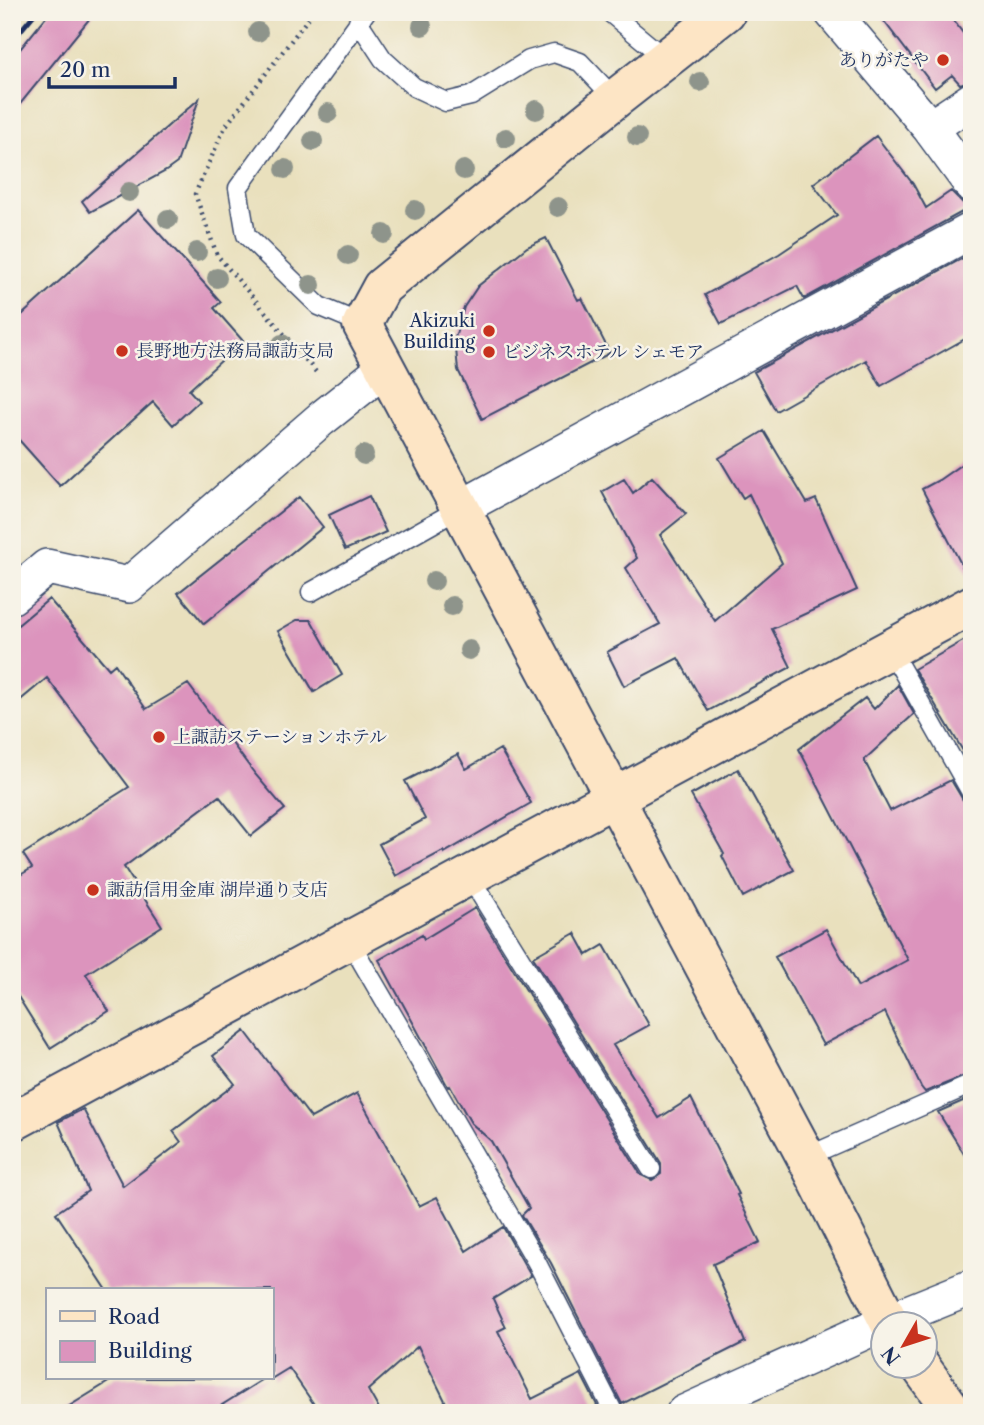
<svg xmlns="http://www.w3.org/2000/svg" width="984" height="1425" font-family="'Libre Caslon Text','Noto Serif JP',serif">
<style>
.building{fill:#dc94bd}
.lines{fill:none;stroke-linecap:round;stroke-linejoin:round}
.lane-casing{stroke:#3a4a6c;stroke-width:21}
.street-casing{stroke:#3a4a6c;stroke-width:38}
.secondary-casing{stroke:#3a4a6c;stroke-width:42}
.path{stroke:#3a4a6c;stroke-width:4.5;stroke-dasharray:2 5;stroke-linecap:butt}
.lane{stroke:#fff;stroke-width:18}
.street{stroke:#fff;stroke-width:35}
.secondary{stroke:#fde5c5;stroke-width:38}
.rail{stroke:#1b2f5e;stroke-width:5}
.tree{fill:#8e948b}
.poi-dot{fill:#c8321e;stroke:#f7f3e8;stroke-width:2.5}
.labels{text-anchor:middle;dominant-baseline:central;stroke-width:5;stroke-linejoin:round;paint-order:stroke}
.poi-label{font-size:18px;fill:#1b2f5e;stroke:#f7f3e8;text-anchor:start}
</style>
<rect width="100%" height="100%" fill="#f7f3e8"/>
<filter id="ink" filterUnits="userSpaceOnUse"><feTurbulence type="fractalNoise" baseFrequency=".0143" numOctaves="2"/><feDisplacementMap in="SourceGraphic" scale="14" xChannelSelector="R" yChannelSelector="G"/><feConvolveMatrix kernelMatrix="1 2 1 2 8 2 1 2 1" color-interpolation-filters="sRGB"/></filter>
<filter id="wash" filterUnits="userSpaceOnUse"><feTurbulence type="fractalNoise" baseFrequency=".00686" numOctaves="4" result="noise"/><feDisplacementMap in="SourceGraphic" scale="28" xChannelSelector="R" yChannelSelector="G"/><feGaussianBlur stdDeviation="1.57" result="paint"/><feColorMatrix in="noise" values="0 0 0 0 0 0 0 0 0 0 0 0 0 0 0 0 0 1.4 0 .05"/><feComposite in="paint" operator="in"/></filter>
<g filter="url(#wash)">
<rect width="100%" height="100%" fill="#e9e0bd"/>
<g id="blocks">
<path class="building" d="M50,12H95L12,114V59Z
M877,12H947L972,45V80L960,84L952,75L935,88Z
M199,99L177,163L166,171L90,212L82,201Z
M876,136L913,184L926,208L951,191L963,203L972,205V210L962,212L804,299L797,286L721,324L705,295L779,254L837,215L813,184Z
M138,210L221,302L214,308L243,341L189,390L199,401L173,425L153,402L60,486L12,432V324Z
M546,238L578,300L582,298L610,353L482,419L458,370L455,338L464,307L478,286L527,247Z
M972,253V335L881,386L866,360L776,411L754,372Z
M764,431L807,503L816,499L857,590L772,629L791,667L708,711L678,658L624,686L607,652L660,624L626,568L637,558L602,492L624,479L633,493L652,477L686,514L660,535L715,621L782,563L749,494L743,498L719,458Z
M972,457V583H971L922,489L939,480Z
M369,496L386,532L345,550L329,515Z
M299,497L323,527L204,624L178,593Z
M49,599L109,669L115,664L146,709L188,684L255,774L285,809L251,836L219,796L124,867L162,926L86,974L109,1011L50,1048L12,987V880L32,868L23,854L129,787L47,678L12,707V630Z
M297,620H311L342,675L314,692L278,631Z
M972,636V659L965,665L972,676V766L914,669Z
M898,685L914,714L864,760L890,811L951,780L963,800L972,805V1073L925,1092L921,1087L885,1012L823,1045L775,957L826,929L858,987L908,960L799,749L865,698L874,709Z
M500,749L531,803L444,853L443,851L396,876L379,844L425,819L405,781L458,754L466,769Z
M738,769L794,870L743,897L722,856L724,854L691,795Z
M475,908L641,1175L652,1180L661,1174V1163L533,957L575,933L587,955L604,945L649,1025L613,1045L659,1118L691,1098L739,1194L737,1195L760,1242L713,1264L745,1342L622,1404L551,1263L522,1215L529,1208L491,1141L471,1123L450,1086L448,1087L379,960L422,935L424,939Z
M245,1031L311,1118L357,1093L419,1206L437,1197L466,1251L503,1227L531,1276L493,1299L506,1327L498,1331L532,1399L581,1374L601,1413H451L418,1346L368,1390L381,1413H320L289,1368L271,1379V1290H107L56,1213L88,1191L58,1122L83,1109L123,1186L181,1142L173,1131L235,1084L213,1056Z
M972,1097V1167L938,1112Z
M115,1378H265L209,1413H58Z"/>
</g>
</g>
<g filter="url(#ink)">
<use href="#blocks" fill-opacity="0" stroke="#3a4a6c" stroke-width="2"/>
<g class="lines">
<g class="lane-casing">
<path id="lane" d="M609,12L667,60
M358,21L383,59L414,87L446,102L471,96L529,60L554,53L580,62L615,99
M362,324L319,306L246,235L238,188L366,12
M311,592L459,509
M890,649L972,794
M469,876L651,1169
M349,940L536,1261L614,1413
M806,1157L972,1084"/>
</g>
<g class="street-casing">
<path id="street" d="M832,12L930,128L972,185
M930,128L972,100
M459,509L972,230
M12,596L47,567L129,585L321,419L384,369
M684,1413L888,1321L972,1287"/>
</g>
<g class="secondary-casing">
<path id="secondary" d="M726,12L615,99L382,287L362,324L806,1157L890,1324
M12,1122L972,605
M920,1366L954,1413"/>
</g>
<path class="path" d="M313,12L225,127L195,194L217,255L316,372"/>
<use href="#lane" class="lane"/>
<use href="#street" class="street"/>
<use href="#secondary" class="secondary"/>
<path class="rail" d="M12,41L36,12"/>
</g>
<g class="tree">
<circle cx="422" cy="26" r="10"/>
<circle cx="258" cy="32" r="10"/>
<circle cx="700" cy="82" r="10"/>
<circle cx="536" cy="110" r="10"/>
<circle cx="328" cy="113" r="10"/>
<circle cx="637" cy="137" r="10"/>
<circle cx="506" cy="138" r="10"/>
<circle cx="313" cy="141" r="10"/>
<circle cx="285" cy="169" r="10"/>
<circle cx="464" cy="170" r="10"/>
<circle cx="129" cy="192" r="10"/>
<circle cx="558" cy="207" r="10"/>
<circle cx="415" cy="210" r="10"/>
<circle cx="168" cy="219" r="10"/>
<circle cx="384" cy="234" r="10"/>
<circle cx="197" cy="252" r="10"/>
<circle cx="348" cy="255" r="10"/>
<circle cx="217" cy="278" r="10"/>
<circle cx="311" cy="285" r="10"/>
<circle cx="282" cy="344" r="10"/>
<circle cx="364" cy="455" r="10"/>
<circle cx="434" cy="581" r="10"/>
<circle cx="452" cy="606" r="10"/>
<circle cx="469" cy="650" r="10"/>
</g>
</g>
<g class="poi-dot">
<circle cx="943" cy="60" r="7"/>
<circle cx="489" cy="331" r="7"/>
<circle cx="122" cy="351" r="7"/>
<circle cx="489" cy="352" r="7"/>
<circle cx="159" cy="737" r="7"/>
<circle cx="93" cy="890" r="7"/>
</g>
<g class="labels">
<g class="poi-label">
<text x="929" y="60" text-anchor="end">ありがたや</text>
<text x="475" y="321" text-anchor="end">Akizuki<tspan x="475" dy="21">Building</tspan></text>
<text x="136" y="351">長野地方法務局諏訪支局</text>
<text x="503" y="352">ビジネスホテル シェモア</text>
<text x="173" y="737">上諏訪ステーションホテル</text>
<text x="107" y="890">諏訪信用金庫 湖岸通り支店</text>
</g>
</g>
<rect width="984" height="1425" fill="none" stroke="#f7f3e8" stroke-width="42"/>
<rect x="46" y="1288" width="228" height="91" fill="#f7f3e8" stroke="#9fa5b1" stroke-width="2"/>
<rect x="60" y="1311" width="35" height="10" fill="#fde5c5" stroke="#9fa5b1" stroke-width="2"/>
<text x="108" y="1324" font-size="21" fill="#1b2f5e">Road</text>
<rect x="60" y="1341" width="35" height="21" fill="#dc94bd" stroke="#9fa5b1" stroke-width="2"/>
<text x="108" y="1358" font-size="21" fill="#1b2f5e">Building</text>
<g transform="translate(904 1345) rotate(231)"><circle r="33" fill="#f7f3e8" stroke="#9fa5b1" stroke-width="2"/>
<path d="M0-5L12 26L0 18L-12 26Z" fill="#c8321e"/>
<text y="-10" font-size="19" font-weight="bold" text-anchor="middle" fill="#1b2f5e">N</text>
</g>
<path d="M49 77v10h126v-10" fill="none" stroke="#1b2f5e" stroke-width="3.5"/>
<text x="60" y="77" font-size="21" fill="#1b2f5e" stroke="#f7f3e8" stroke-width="5" paint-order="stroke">20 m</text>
</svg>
